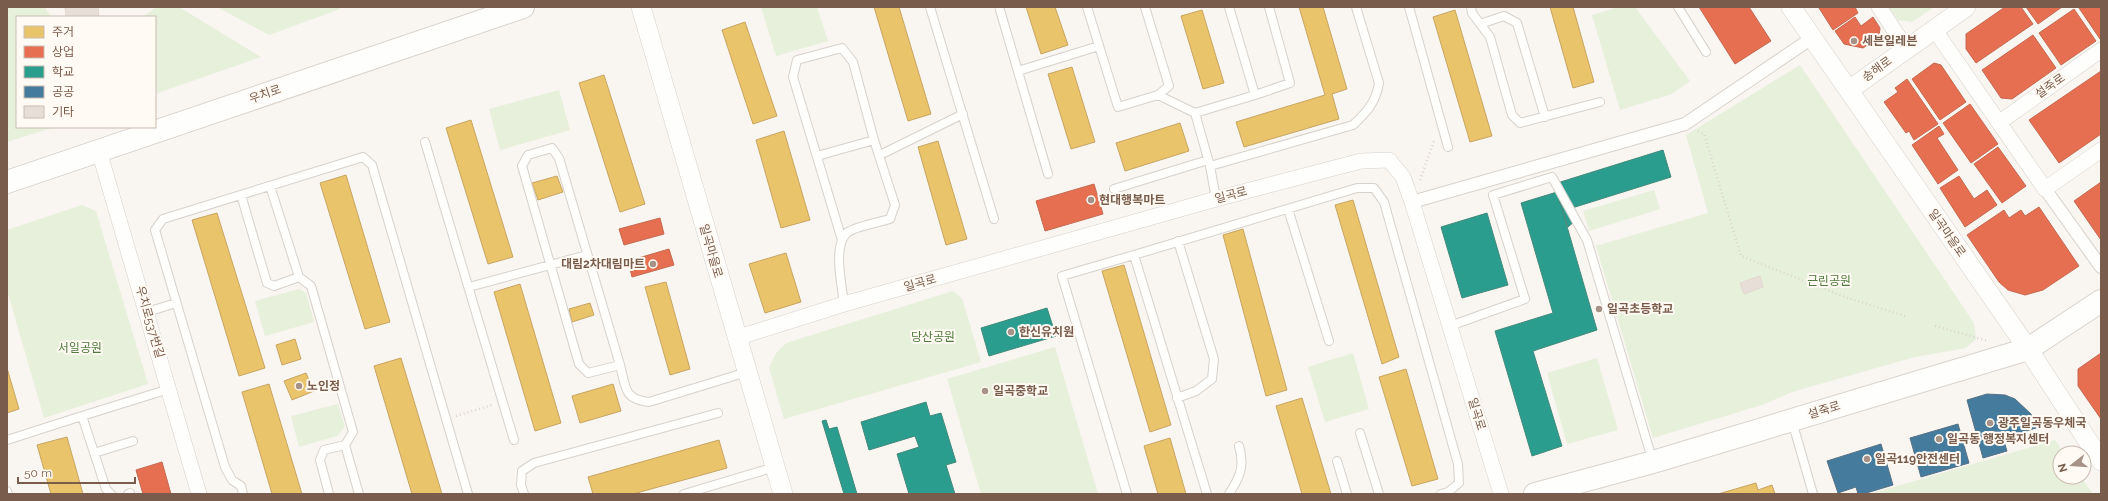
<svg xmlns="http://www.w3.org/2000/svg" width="2108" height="501" font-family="Raleway,'Noto Sans KR',sans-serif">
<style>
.green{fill:#e7f0db}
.homes{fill:#e9c46a;stroke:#c8a561}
.shops{fill:#e76f51;stroke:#c66950}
.schools{fill:#2a9d8f;stroke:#428a7b}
.public{fill:#457b9d;stroke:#557285}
.building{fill:#e6ded7;stroke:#e2d8d2}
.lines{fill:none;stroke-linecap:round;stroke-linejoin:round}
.service-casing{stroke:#d7d1cb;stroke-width:10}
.pedestrian-casing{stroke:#d7d1cb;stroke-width:14}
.minor-casing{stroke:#d7d1cb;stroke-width:16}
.tertiary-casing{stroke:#d7d1cb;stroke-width:20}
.secondary-casing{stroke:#d9d2cb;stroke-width:24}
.path{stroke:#dcd5d0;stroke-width:2.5;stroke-dasharray:1 3;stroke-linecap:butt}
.service{stroke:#fefefd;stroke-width:8}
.pedestrian{stroke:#fefefd;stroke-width:12}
.minor{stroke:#fefefd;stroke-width:15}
.tertiary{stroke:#fefefd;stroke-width:19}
.secondary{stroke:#fefefd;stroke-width:22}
.poi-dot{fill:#a69286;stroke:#fffaf3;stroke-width:1.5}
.labels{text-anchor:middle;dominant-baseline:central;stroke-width:4;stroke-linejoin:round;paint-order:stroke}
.poi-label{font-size:12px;font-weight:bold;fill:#7a5c4d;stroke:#fffaf3;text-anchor:start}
.street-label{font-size:12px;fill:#7a5c4d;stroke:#fffaf3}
.park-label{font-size:12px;fill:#537a41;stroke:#fffaf3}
</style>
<rect width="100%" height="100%" fill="#f9f5f0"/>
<path class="green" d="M7,7H45L51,17H17V127H55L7,142Z
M157,7H179L261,57L155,94V17H142Z
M217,7H338L340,9L269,35Z
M761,7H817L828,41L776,56Z
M1619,7H1635L1690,81L1672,94L1620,110L1592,15Z
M1889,7H1934L1912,22L1898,20Z
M1800,65L1974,323L1976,339L1966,348L1915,357L1792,392L1765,404L1653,438L1596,246L1708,213L1686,135Z
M559,90L570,130L500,150L489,109Z
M1654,190L1660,209L1589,231L1583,211Z
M82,205L96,211L148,384L44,418L7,290V230Z
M299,289L306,293L314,322L265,336L255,301Z
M953,291L962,298L981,362L784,419L769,368L776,353L786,343Z
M1055,347L1098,494H981L947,379Z
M1353,353L1369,409L1325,422L1308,367Z
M1597,358L1618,430L1567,444L1547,373Z
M338,404L345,427L337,436L299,447L291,416Z
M2055,440L2064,453H2060V477H2081L2093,494H1870Z"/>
<path class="homes" d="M874,7H899L931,114L908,121Z
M1026,7H1055L1068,45L1041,54Z
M1299,7H1323L1347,89L1332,94L1339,119L1244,147L1236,122L1325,95Z
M1550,7H1573L1594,82L1573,88Z
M1202,10L1224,83L1203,89L1181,16Z
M1455,10L1492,136L1470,142L1433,17Z
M745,22L777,116L753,124L722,30Z
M1072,67L1095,142L1071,149L1048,74Z
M604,75L645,204L620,212L579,83Z
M471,120L513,257L488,264L446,128Z
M1180,123L1189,151L1125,171L1116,143Z
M784,131L810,220L781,228L756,140Z
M938,141L967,239L946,245L918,147Z
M346,175L390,322L365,329L320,183Z
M557,176L563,192L538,200L532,183Z
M1353,200L1399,357L1382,364L1335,205Z
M217,213L265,368L239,376L192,220Z
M1243,229L1287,390L1266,396L1223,235Z
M786,253L801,302L765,313L749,264Z
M1124,265L1171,425L1150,432L1102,271Z
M666,282L690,369L670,375L645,287Z
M520,284L561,423L535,431L494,292Z
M590,303L594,315L572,322L569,309Z
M295,339L301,359L282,365L276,345Z
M401,358L442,494H412L374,366Z
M7,368L19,409L7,413Z
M1406,369L1438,479L1412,486L1379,377Z
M306,373L314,391L292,400L284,381Z
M269,384L302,494H272L242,392Z
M613,384L621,411L580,423L572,396Z
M1302,398L1331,494H1302L1276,406Z
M67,437L83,494H51L37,445Z
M1170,438L1186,494H1158L1144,446Z
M719,440L727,468L633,494H593L588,477Z
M1756,483L1758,490L1772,485L1775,494H1718Z"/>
<path class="shops" d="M1699,7H1749L1771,41L1735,64Z
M1821,7H1855L1858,13L1833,30L1819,8Z
M2005,7H2021L2033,24L1976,63L1966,49V34Z
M2026,7H2062L2038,24Z
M2101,7V38L2100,39L2079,8Z
M2074,9L2096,41L2061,65L2039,33Z
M1855,17L1861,26L1873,17L1880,28L1879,37L1863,48L1844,44L1835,31Z
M2033,35L2056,68L2012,99L2001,98L1982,70Z
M1934,63L1941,65L1966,102L1940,120L1912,79Z
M2101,71V134L2059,163L2029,120Z
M1907,79L1938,124L1914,140L1909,131L1906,133L1884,102L1898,92L1895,88Z
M1970,104L1998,144L1971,163L1943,123Z
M1939,126L1944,134L1937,138L1958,170L1938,184L1912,145Z
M1998,147L2026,186L2002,203L1974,164Z
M1959,176L1974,199L1987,190L1997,205L1965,227L1940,188Z
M2101,182V240L2074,201Z
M1094,184L1103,214L1045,231L1036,201Z
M2039,207L2079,266L2043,290L2025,295L2008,290L1999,282L1967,235L2004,210L2009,218L2021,210L2025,216Z
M660,218L664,234L624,245L619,229Z
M669,249L674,265L632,277L628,261Z
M2101,353V419L2078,386V369Z
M162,462L171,494H143L136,470Z"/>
<path class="schools" d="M1663,150L1671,177L1572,208L1576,220L1568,227L1554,184Z
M1557,192L1597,330L1533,351L1562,446L1532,456L1495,331L1553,313L1521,203Z
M1487,213L1508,285L1462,298L1441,227Z
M1047,308L1056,336L989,356L981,328Z
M926,402L930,416L941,413L956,462L946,465L955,494H909L897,454L919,447L915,436L869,450L861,422Z
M826,420L829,429L837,427L857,494H844L822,421Z"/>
<path class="public" d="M1987,394L2005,395L2015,399L2031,414L2036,428L2003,438L2007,451L1983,458L1967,400Z
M1958,424L1969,463L1921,477L1910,438Z
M1881,444L1893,485L1863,494H1858L1856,487L1838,493L1827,461Z"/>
<path class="building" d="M65,7H98L99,17H66Z
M1760,276L1763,287L1744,294L1740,283Z"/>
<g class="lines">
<g class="service-casing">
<path id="service" d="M930,7L994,219
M1087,7L1118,107L1158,95L1169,86L1145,7
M1409,7L1448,147
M1471,7L1472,13L1490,37L1512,115L1520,123L1600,102
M1678,7L1706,52
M1000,10L1048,174
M1480,24L1504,16L1517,23L1545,117
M1018,71L1099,46
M1158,95L1195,113
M1255,95L1290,83L1269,7
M425,142L514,440
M880,155L963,114
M817,156L874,140
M1210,166L1353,125C1367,112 1376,102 1379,83L1356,7
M270,186L299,277L311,286L353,432L345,445
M1114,189L1208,160
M241,195L267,283L274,286L299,277
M1216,199L1210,166L1195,113L1255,95L1229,7
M1288,209L1329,341
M842,240L793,77L797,60L842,48L853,62L874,140L895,205L890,219C880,222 857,226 848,232C832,244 842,286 844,304
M1134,255L1357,188H1374L1384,202L1458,464L1459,483L1448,492L1441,494
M469,287L587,255
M147,312L176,303
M1450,326L1525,299L1493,195L1552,177L1587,240L1653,462
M620,365L588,373L579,364L522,166L528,155L552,148L559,158L620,365C626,387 623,399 649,402L747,372
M1177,398L1196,391L1212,379L1214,359L1178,241
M1792,421L1813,494
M1360,433L1379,494
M7,440L82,416
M94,453L133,441
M1337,461L1347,494
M7,491L8,494
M111,494L106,489L82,416L169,389
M128,494L130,493
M243,494L241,486L232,480L225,467L155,230L163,219L363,157L372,165L468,494
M329,494L320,460L324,450L345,445L359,494
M524,494L521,485L522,471L534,463L718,413
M684,494L775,467
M1127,494L1062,276L1134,255L1207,494
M1229,494C1240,477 1245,466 1239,446"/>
</g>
<g class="pedestrian-casing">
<path id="pedestrian" d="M2045,189L2101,267
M1412,202L1685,124L1812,38"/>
</g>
<g class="minor-casing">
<path id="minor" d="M1879,7L1906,48
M1934,29L2045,189L2101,150
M2000,122L2101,50
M99,151L199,494
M736,338L844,304L1216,199L1361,161L1389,160L1403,177L1412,202L1501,494"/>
</g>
<g class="tertiary-casing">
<path id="tertiary" d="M641,7L783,494
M1791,7L2028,349L2101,461
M1849,90L1966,7"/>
</g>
<g class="secondary-casing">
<path id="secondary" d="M7,182L523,7
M1535,494L1653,462L2028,349L2101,301"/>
</g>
<path class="path" d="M1698,131L1704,134L1741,256L1848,298L1908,317
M1420,180L1434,141
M1935,326L1988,341
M456,416L492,405"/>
<use href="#service" class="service"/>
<use href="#pedestrian" class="pedestrian"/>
<use href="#minor" class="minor"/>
<use href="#tertiary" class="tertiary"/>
<use href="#secondary" class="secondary"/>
</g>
<g class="poi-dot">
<circle cx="1854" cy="41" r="4"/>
<circle cx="1091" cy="200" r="4"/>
<circle cx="653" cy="264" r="4"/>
<circle cx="1599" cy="309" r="4"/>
<circle cx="1011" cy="332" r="4"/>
<circle cx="299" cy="386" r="4"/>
<circle cx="985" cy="391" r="4"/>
<circle cx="1990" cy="423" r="4"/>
<circle cx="1939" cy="439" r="4"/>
<circle cx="1867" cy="459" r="4"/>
</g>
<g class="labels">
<g class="poi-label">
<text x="1862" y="41">세븐일레븐</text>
<text x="1099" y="200">현대행복마트</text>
<text x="645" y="264" text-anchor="end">대림2차대림마트</text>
<text x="1607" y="309">일곡초등학교</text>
<text x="1019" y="332">한신유치원</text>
<text x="307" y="386">노인정</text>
<text x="993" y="391">일곡중학교</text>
<text x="1998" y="423">광주일곡동우체국</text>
<text x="1947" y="439">일곡동 행정복지센터</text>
<text x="1875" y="459">일곡119안전센터</text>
</g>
<g class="street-label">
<text transform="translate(1877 69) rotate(-36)">송해로</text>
<text transform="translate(2050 86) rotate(-35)">설죽로</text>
<text transform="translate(265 94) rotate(-19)">우치로</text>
<text transform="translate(1231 195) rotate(-15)">일곡로</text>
<text transform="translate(1947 233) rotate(55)">일곡마을로</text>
<text transform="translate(711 251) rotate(74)">일곡마을로</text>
<text transform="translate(920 283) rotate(-16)">일곡로</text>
<text transform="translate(150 322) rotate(74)">우치로537번길</text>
<text transform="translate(1824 410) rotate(-17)">설죽로</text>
<text transform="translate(1477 414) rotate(73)">일곡로</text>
</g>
<g class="park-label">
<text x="1829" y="281">근린공원</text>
<text x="933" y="337">당산공원</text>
<text x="80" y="348">서일공원</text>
</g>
</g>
<rect width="2108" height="501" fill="none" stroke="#7a5c4d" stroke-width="16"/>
<rect x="16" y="16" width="140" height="112" fill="#fffaf3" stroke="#cabbb1"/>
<rect x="24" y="26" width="20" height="12" fill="#e9c46a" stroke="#cabbb1"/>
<text x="52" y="36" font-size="12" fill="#7a5c4d">주거</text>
<rect x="24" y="46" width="20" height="12" fill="#e76f51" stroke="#cabbb1"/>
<text x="52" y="56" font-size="12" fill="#7a5c4d">상업</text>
<rect x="24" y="66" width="20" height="12" fill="#2a9d8f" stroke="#cabbb1"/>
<text x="52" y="76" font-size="12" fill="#7a5c4d">학교</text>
<rect x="24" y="86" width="20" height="12" fill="#457b9d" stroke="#cabbb1"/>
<text x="52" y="96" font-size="12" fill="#7a5c4d">공공</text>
<rect x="24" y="106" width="20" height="12" fill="#e6ded7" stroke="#cabbb1"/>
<text x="52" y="116" font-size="12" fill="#7a5c4d">기타</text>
<g transform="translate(2072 465) rotate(253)"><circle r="19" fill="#fffaf3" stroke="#cabbb1"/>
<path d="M0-3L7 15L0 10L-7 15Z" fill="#a69286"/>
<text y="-6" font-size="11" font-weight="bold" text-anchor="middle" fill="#7a5c4d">N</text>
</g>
<path d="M18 477v6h117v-6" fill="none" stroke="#7a5c4d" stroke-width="2"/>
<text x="24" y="477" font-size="12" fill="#7a5c4d" stroke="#fffaf3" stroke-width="3" paint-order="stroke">50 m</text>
</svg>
